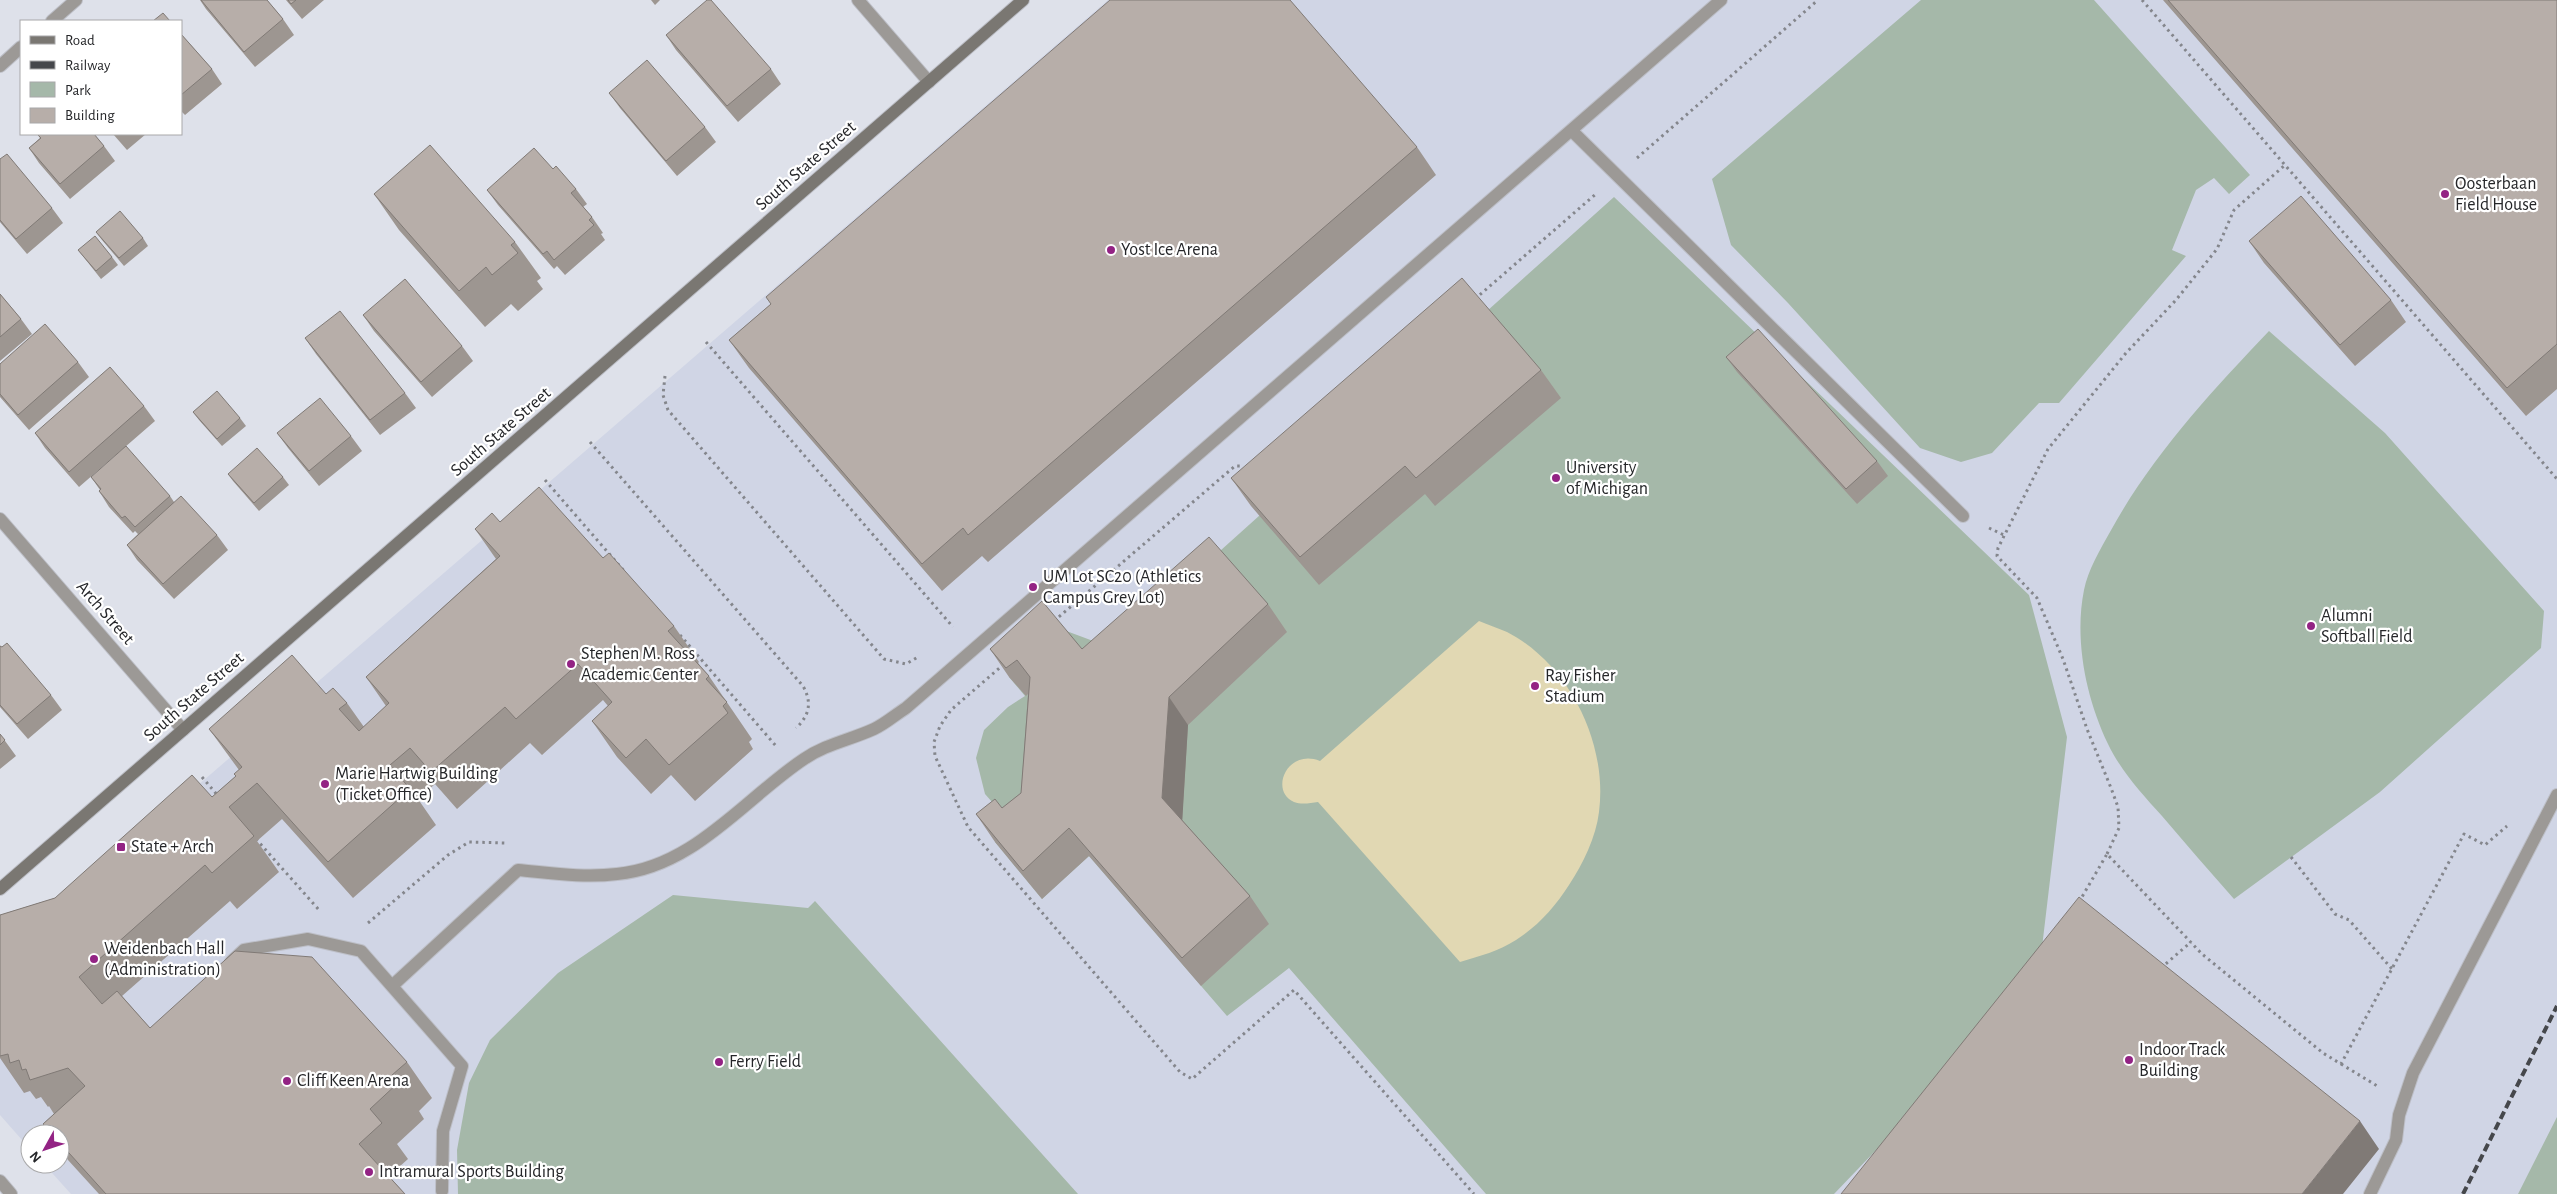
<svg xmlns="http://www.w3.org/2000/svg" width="2557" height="1194" font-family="'Alegreya Sans',sans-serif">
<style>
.built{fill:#d0d5e5}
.green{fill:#a5b8a9}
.sand{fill:#e1d8b3}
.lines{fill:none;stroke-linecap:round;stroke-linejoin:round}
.service-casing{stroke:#bdbfc7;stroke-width:14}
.minor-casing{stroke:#bdbfc7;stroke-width:14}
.tertiary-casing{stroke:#bdbfc7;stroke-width:14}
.secondary-casing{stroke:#bdbfc7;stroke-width:14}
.path{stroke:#84868c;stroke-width:3;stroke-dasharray:2.5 4;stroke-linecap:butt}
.service{stroke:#9c9996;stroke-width:12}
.minor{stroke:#9c9996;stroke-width:12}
.tertiary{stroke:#9c9996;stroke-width:12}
.secondary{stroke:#7a7772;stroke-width:12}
.rail{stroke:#45474b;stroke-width:4;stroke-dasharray:8 4;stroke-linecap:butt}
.wall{fill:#9d9691}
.shaded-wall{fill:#807a76}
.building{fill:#b7aea9;stroke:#807a76}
.poi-dot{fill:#932384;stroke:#fff;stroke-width:2}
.labels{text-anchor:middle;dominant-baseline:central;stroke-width:4.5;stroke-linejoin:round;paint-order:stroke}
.street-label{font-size:18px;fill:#252629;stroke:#fff}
.poi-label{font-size:18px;fill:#252629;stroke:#fff;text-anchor:start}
</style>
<rect width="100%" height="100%" fill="#dee1ea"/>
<path class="built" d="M1108,0H2557V1194H71L44,1164H60V1134H30V1149L0,1115V956Z"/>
<path class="green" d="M1921,0H2094L2250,175L2229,194L2214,178L2196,190L2172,250L2186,256L2059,403H2039L1992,453L1961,462L1920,448L1788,303L1731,245L1712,179Z
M1614,197L2029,595L2067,737L2038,981L1834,1194H1486L1289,968L1227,1016L1089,856L1042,899L995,842L1014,827L985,794L976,758L984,730L1008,707L1025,696L1009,677L1061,629L1112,648Z
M2269,331L2385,433L2544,611L2541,648L2380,792L2234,899C2210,872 2186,844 2162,816C2142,794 2121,771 2108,744C2086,698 2074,640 2084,590C2088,570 2100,550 2110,532C2151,457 2210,393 2269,331Z
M673,895L808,908L815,901L1078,1194H458L457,1150L469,1083L490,1040L558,973Z
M2557,1117V1194H2518Z"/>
<path class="sand" d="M1479,621C1488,625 1498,628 1507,632C1569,664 1608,743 1599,812C1596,837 1583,864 1569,885C1555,907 1538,926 1516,940C1499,951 1480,956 1460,962L1318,802C1310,803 1302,805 1294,802C1269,791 1287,748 1320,761Z"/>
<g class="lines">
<g class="service-casing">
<path id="service" d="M1572,131L1963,516
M231,962L244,950L308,939L361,951L462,1066L443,1131L442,1191
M392,986L518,870C551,873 584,878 617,874C694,867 744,799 804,759C826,744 850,740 874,729C885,724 895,715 906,708L1721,0
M2370,1194L2396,1140L2399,1115L2413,1073L2557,795"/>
</g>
<g class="minor-casing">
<path id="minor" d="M858,0L929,82
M52,21L76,0
M0,66L21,47
M0,519L183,730"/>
</g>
<g class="tertiary-casing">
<path id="tertiary" d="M0,1181L11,1194"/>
</g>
<g class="secondary-casing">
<path id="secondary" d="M0,889L1023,0"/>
</g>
<path class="path" d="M2142,0L2557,479
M1637,158L1818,0
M1475,299L1597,193
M706,342L953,627
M665,376L663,395L668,410L884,659L906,664L918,657
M590,442L803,686C812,702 810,715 796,728
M545,480L625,572
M1989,528L2004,535
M1054,621L1235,466H1241L1245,471
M680,635L776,746
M1004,664L951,710L940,726L934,742L935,756L968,827L1180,1072L1192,1079L1294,990L1474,1194
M202,777L219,797
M256,839L320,911
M2107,854L2119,828L2118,807L2111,788L2087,729L2063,659L2037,598L1997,556L1998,548L2048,449L2126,353L2176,300L2217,249L2234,210L2285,165
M2291,857L2335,914L2349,920L2392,969
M2079,902L2107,854L2202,954L2323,1053L2341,1064L2464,834L2485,845L2507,826
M368,923L448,855L469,842L505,843
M2161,968L2191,942
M2341,1064L2379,1087"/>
<use href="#service" class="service"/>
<use href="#minor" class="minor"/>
<use href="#tertiary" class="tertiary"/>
<use href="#secondary" class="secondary"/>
<path class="rail" d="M2463,1194L2557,1006"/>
</g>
<path class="wall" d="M200,0H267L283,19L294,35L255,67L206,9Z
M286,0H324L302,19Z
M651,0H660L655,5Z
M2163,0H2557V389L2526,416Z
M181,34L212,69L222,84L185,115L181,111Z
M666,35L771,69L781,84L738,122L676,50Z
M609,93L705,127L716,142L677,176L620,108Z
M37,134H94L104,146L115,161L70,199L39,163L29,148L40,138Z
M113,134H146L127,150Z
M1417,147L1436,175L988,562L982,556L942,591L749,368L729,340L771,304L766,297Z
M0,159L52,208L63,223L27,254L0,222Z
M553,169L576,189L587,204L583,207L592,217L603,233L601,234L605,240L565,275L557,266L554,269L498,205L487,190Z
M374,194L515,242L541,278L537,281L543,289L518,311L511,304L485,327L399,230Z
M96,232L143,238L148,246L124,266L102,240Z
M2249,241L2391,300L2406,322L2355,366L2264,263Z
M78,250L112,257L118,265L101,279Z
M0,294L21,319L32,334L0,361Z
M363,315L462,346L473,361L432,397L374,331Z
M305,338L405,393L416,408L380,435L316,354Z
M1726,357L1877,461L1888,476L1857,504L1737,372Z
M78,362L89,377L29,430L0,397V364Z
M1541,370L1561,398L1435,506L1425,494L1319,585L1251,506L1231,478Z
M144,406L155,421L79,487L45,448L35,433Z
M193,412L240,418L246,426L222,446L199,420Z
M277,433L351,436L362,451L319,486L288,448Z
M228,474L283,477L289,485L259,511L233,481Z
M91,477L170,496L174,502L217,535L228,550L174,599L137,560L127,545L138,534L135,531L133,533L109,507L99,491L100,490Z
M500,522L603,558L674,626L699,662L698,663L709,676L752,739L749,742L753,749L695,801L671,775L651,794L617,757L592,721L608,706L603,700L542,755L530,743L457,809L435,784L418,799L436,825L353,898L282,819L257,841L279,872L237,909L230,901L122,996L150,1028L407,1062L432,1098L419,1111L424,1119L397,1144L408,1159L389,1176L405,1194H99L68,1160L60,1148V1134H50L43,1124L54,1114L49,1106L48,1107L41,1097L36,1099L30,1091L24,1093L0,1058V915L55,898L212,797L236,776L239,770L209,729L326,694L347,703L364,727L386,706L366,677L496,559L475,529Z
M1268,604L1287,632L1188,725L1182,820L1250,896L1269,924L1201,986L1089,856L1042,899L995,842L976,814L1002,808L1021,793L1028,694L1026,696L1009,677L990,649H1082Z
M0,646L51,695L62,710L28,739L0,707Z
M0,734L16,756L0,769Z"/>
<path class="shaded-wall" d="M1169,697L1188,725L1182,825L1162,798Z
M2360,1121L2379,1149L2343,1194H2302Z"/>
<path class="building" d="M201,0H267L283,19L244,52Z
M288,0H296L291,4Z
M707,0H711L771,69L727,106L666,35Z
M1110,0H1290L1417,147L968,535L963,528L922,564L729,340L771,304L766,297Z
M2168,0H2557V344L2507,388Z
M163,13L170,21H153Z
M181,34L212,69L181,95Z
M647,60L705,127L666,161L609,93Z
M37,134H94L104,146L60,184L29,148L41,138Z
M430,145L515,242L511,245L518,253L492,275L486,267L459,291L374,194Z
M534,148L553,169L556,166L576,189L571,193L592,217L589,220L594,225L554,260L547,251L543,254L487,190Z
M7,154L52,208L16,239L0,220V159Z
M2301,196L2391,300L2340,345L2249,241Z
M120,211L143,238L119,258L96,232Z
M95,236L112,257L96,271L78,250Z
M1462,278L1541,370L1416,478L1405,466L1300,557L1231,478Z
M405,279L462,346L421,382L363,315Z
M0,294L21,319L0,337Z
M340,311L405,393L370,420L305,338Z
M45,324L78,362L18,415L0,394V364Z
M1758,329L1877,461L1846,489L1726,357Z
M110,367L144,406L69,472L35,433Z
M217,391L240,418L217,439L193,412Z
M320,398L351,436L309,471L277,433Z
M126,446L170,496L135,527L125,516L122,518L99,491L101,489L91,477Z
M257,448L283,477L254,503L228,474Z
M539,487L603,558L609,553L674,626L668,631L709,676L706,679L727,702L723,706L728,713L669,765L646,739L626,758L592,721L612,702L578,664L516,719L505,707L431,772L410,748L390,765L410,789L328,862L257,783L229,807L254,836L212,873L205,865L79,977L102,1004L117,991L150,1028L235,951L312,957L407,1062L392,1075L399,1082L370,1109L382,1123L359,1144L405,1194H106L60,1143V1134H52L43,1124L85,1086L68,1068L30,1080L26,1069L22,1070L19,1060L10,1063L8,1054L0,1056V915L55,898L192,775L212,797L236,776L234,774L242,767L209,729L292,655L326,694L333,688L347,703L339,709L359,731L389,703L366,677L500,556L475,529L492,513L500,522Z
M181,496L217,535L163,584L127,545Z
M1209,537L1268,604L1169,697L1162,798L1250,896L1182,958L1069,828L1023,871L976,814L995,799L1002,808L1021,793L1030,677L1017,660L1006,668L990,649L1042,601L1082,649Z
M7,643L51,695L17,724L0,705V646L2,647Z
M0,734L5,740L0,745Z
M2079,897L2360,1121L2302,1194H1841Z"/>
<g class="poi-dot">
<circle cx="2445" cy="194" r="5"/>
<circle cx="1111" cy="250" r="5"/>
<circle cx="1556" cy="478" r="5"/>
<circle cx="1033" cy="587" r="5"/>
<circle cx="2311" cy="626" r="5"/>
<circle cx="571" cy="664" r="5"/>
<circle cx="1535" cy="686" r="5"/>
<circle cx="325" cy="784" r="5"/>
<rect x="116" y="842" width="10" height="10" rx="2.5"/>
<circle cx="94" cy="959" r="5"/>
<circle cx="2129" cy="1060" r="5"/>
<circle cx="719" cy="1062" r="5"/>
<circle cx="287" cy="1081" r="5"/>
<circle cx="369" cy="1172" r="5"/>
</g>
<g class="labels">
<g class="street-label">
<text transform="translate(806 166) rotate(-41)">South State Street</text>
<text transform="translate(501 432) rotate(-41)">South State Street</text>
<text transform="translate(105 613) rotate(49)">Arch Street</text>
<text transform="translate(194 697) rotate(-41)">South State Street</text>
</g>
<g class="poi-label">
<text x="2455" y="184">Oosterbaan<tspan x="2455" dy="21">Field House</tspan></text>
<text x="1121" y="250">Yost Ice Arena</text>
<text x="1566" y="468">University<tspan x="1566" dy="21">of Michigan</tspan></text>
<text x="1043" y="577">UM Lot SC20 (Athletics<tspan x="1043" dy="21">Campus Grey Lot)</tspan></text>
<text x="2321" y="616">Alumni<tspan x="2321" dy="21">Softball Field</tspan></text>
<text x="581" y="654">Stephen M. Ross<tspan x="581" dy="21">Academic Center</tspan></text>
<text x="1545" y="676">Ray Fisher<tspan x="1545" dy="21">Stadium</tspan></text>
<text x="335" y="774">Marie Hartwig Building<tspan x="335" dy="21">(Ticket Office)</tspan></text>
<text x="131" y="847">State + Arch</text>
<text x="104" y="949">Weidenbach Hall<tspan x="104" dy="21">(Administration)</tspan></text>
<text x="2139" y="1050">Indoor Track<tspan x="2139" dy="21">Building</tspan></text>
<text x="729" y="1062">Ferry Field</text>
<text x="297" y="1081">Cliff Keen Arena</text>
<text x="379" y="1172">Intramural Sports Building</text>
</g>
</g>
<rect x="20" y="20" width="162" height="115" fill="#ffffff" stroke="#a8a8a9"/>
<rect x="30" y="36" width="25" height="8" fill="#7a7772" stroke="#a8a8a9"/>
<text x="65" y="45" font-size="15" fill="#252629">Road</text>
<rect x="30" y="61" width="25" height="8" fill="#45474b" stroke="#a8a8a9"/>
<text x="65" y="70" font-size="15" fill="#252629">Railway</text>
<rect x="30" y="82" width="25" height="15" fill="#a5b8a9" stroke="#a8a8a9"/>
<text x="65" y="95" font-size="15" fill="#252629">Park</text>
<rect x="30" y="108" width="25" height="15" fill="#b7aea9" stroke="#a8a8a9"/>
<text x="65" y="120" font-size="15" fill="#252629">Building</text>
<g transform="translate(45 1149) rotate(230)"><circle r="24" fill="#ffffff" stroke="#a8a8a9"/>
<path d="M0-4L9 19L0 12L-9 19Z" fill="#932384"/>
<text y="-8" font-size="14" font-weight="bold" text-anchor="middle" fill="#252629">N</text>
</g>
</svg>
